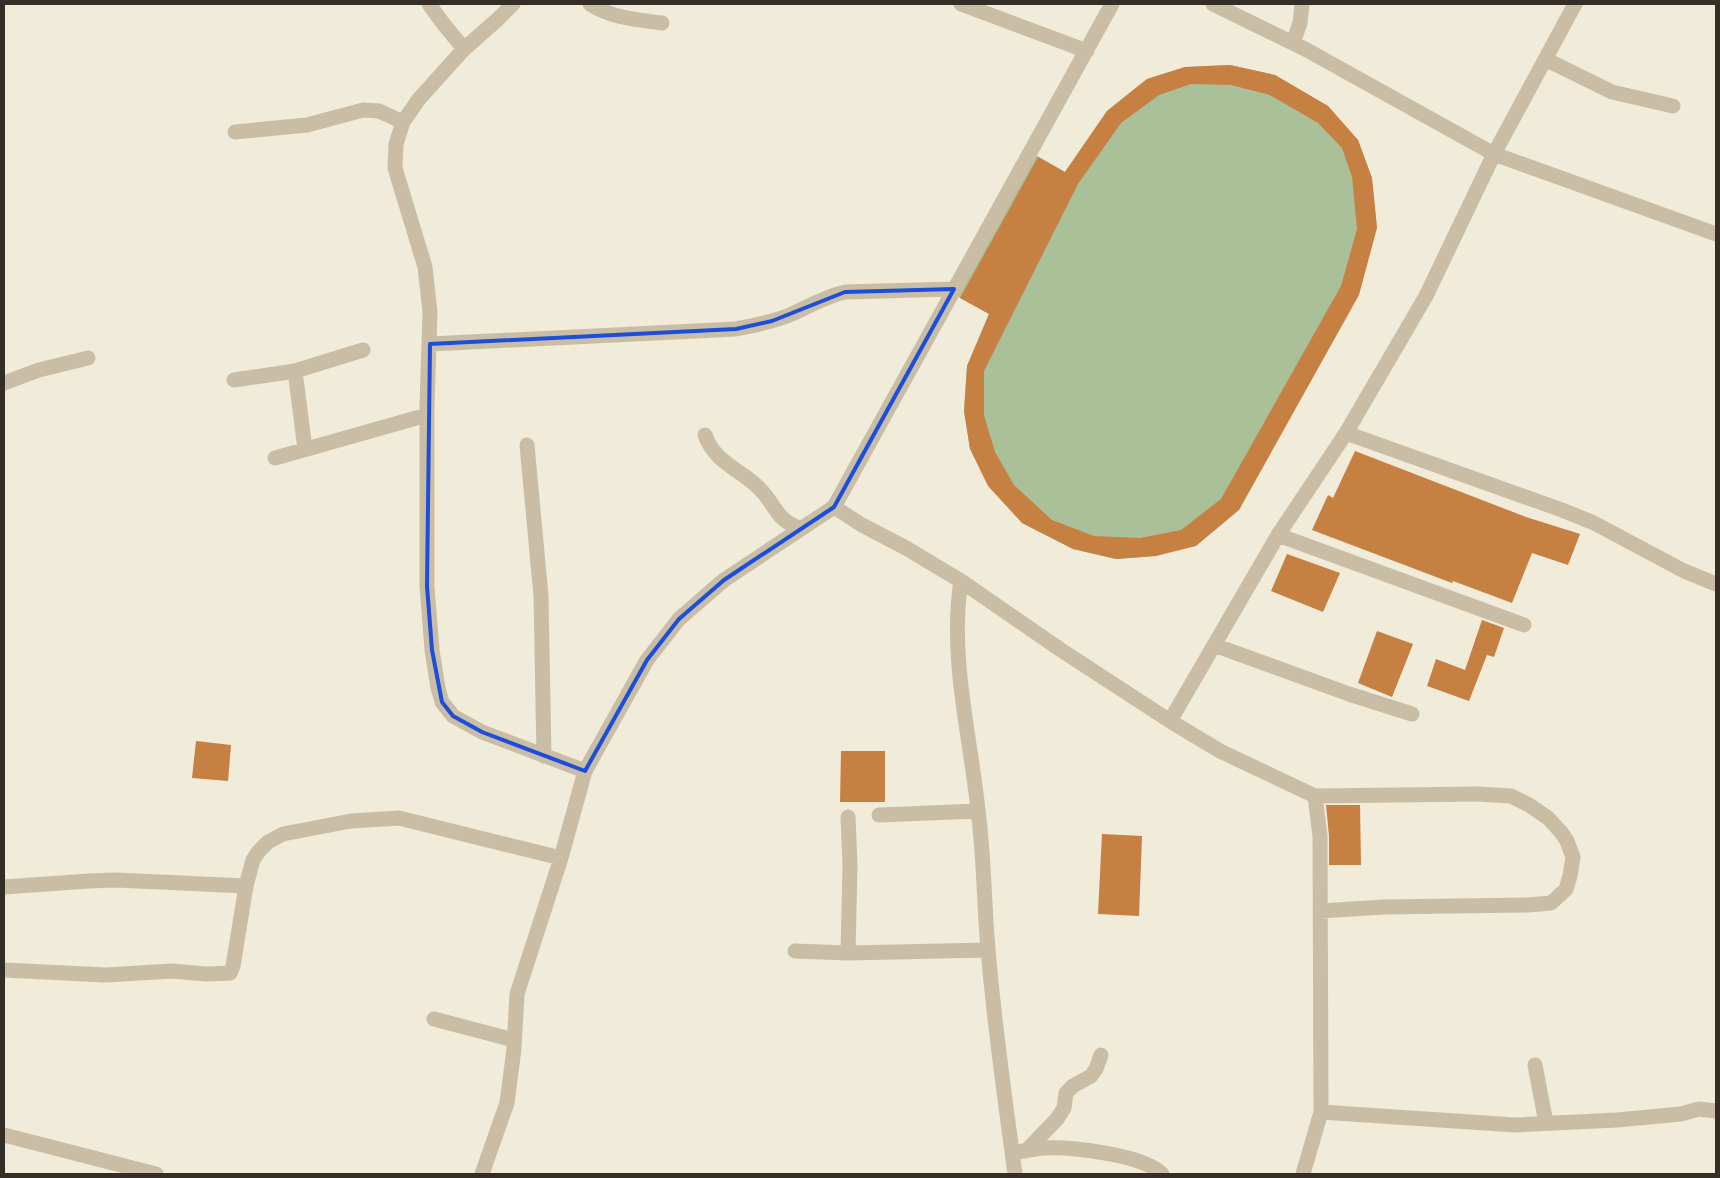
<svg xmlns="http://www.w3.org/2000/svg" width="1720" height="1178" font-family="Manrope,sans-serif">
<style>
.green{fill:#aac099}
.building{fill:#c68042;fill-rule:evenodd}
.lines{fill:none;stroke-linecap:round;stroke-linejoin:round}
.minor{stroke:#c9bea5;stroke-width:15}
.marked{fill:none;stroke:#1d4ed8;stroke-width:4;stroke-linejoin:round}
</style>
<rect width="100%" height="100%" fill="#f1ebd9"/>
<path class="green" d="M1230,65L1275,75L1328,106L1358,140L1372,178L1377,228L1239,510L1156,556L1116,559L1073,549L1022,523L970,449L964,411L967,366L989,314L955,295L1034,154L1065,172L1107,111L1147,79L1185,67Z"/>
<path class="building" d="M1230,65L1275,75L1328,106L1358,140L1372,178L1377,228L1359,295L1239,510L1196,546L1156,556L1116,559L1073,549L1022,523L988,486L970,449L964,411L967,366L989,314L960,298L1038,157L1065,172L1107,111L1147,79L1185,67ZM1191,84L1231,85L1270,95L1318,123L1342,148L1352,177L1357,229L1341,286L1221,499L1181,530L1140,538L1094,536L1052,520L1014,485L995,452L984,415V371L1078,184L1121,123L1159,95Z
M1355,451L1526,517L1580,534L1568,565L1532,553L1512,603L1453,581L1452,583L1312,530L1328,495L1333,498Z
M1287,554L1340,573L1323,612L1271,591Z
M1482,620L1504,628L1494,657L1487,655L1469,701L1427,686L1436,659L1465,670Z
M1377,631L1413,644L1392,697L1358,683Z
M196,741L231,745L228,781L192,778Z
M841,751H885V802H840Z
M1326,805H1360L1361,865H1329V836Z
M1102,834L1142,836L1139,916L1098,914Z"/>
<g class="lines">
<path class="minor" d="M429,4L442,22L464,49
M513,4L497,20L464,49L419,99L403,122L396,144L395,168L425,267L430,312L427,406V586L432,650L438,688L442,702L453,716L482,732L585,771
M590,4C611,18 638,20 662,23
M961,4L1087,51
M1213,4L1305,49L1494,154L1575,4
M1293,43L1300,23L1302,4
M1545,59L1612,92L1673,106
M235,132L307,125L363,110L379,111L403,122
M430,344L736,329C755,325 774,322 792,314C810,306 826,296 845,292L954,289
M234,380L295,371
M4,383L39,370L88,358
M1346,433L1562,510L1594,523L1684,571L1716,584
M705,435C715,463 740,469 759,488C777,506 774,518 799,528
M527,445L541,596L544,756
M305,449L295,371L363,350
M275,458L427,415
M1278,535L1524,625
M961,581L1061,650L1170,721L1278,535L1346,433L1426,296L1494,154L1716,234
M1214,645L1349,694L1412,714
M1170,721L1220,751L1315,796L1478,794L1511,796L1529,805L1548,818L1561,832L1567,841L1573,857L1570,876L1566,889L1562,893L1551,903L1528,905L1384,907L1320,911
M879,815L978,811
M4,887L89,881L116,880L246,886
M795,951L848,953L988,950
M848,953L850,865L848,817
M4,970L106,975L172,971L206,974L230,973L233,966L246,886L253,860L259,851L268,842L283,834L351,821L399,818L561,858
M434,1019L514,1040
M1535,1065L1546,1123
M1321,1112L1515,1125L1617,1120L1681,1114L1699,1109L1716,1111
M4,1135L156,1174
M1026,1151L1057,1119L1064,1108L1066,1093L1073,1086L1091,1076L1096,1069L1101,1055
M1012,1153C1022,1151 1033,1149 1043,1148C1071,1147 1142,1154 1162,1174
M482,1174L507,1103L514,1049L517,994L561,858L585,771L647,660L679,619L724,580L834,507
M1015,1174C1005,1099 994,1024 988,949C984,903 984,856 978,810C970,734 949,656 961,581L906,548L862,525L834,507L1112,4
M1303,1174L1321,1112L1320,836L1315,796"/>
</g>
<path class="marked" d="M954,289L834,507L724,580L679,619L647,660L585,771L482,732L453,716L442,702L432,650L427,586L430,344L736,329L772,321L845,292Z"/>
<rect width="1720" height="1178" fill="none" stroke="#352e26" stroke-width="10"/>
</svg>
